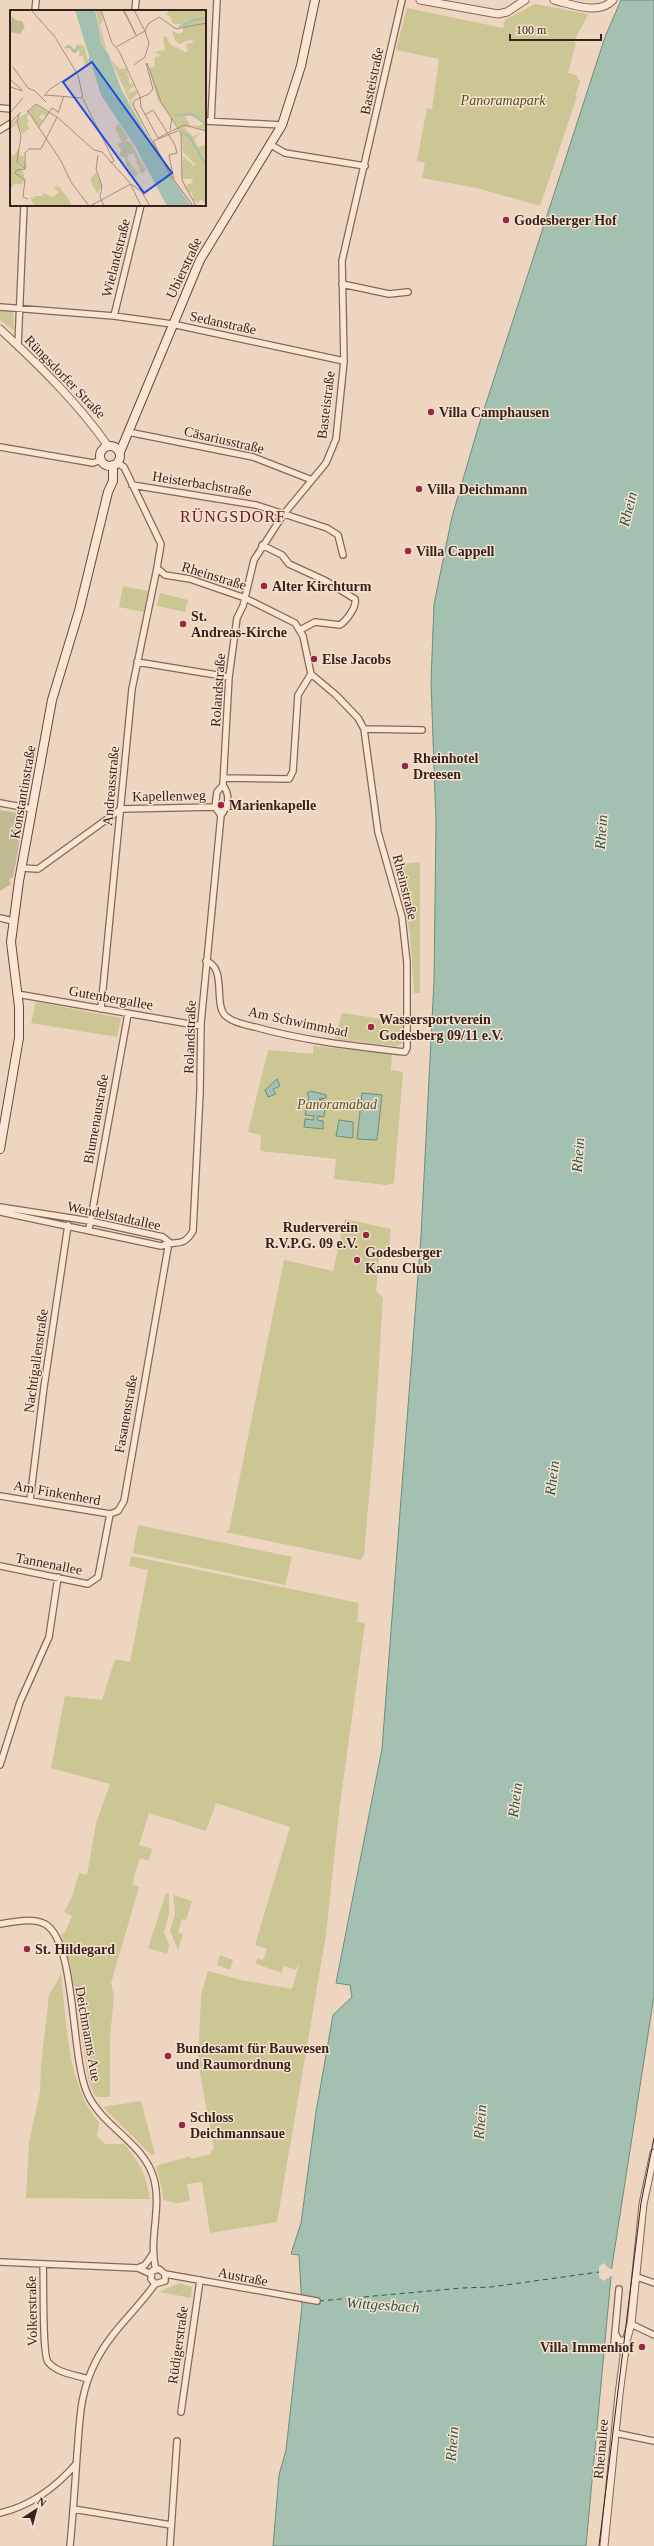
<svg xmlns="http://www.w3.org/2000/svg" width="654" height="2546" font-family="'Times New Roman',serif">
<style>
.green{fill:#ccc594}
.cemetery{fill:#c1bb93}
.water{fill:#a3c0b1;stroke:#6a8e7c}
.pier{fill:#eed5c0}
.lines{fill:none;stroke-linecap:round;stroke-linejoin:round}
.ferry{stroke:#2b574a;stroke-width:1;stroke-dasharray:5 4;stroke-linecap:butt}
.minor-casing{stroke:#876658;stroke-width:8}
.tertiary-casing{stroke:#876658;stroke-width:9}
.secondary-casing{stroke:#69473b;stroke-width:10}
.minor{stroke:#f9e5d3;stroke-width:5.5}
.tertiary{stroke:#f9e5d3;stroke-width:7}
.secondary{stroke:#f9e5d3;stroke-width:8}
.tram{stroke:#37231c;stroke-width:1}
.poi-dot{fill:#972743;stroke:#f6e1cf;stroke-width:1.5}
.labels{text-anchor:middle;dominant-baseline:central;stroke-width:3;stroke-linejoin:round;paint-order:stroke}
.street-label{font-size:14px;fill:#37231c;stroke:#f6e1cf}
.park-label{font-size:14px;font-style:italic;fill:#535323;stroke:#f6e1cf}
.poi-label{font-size:14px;font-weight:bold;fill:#37231c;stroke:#f6e1cf;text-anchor:start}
.water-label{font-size:15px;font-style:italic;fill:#2b574a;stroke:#f6e1cf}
.quarter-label{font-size:16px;letter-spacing:1px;fill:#641b1d;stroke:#f6e1cf}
.inset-river{fill:none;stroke:#a3c0b1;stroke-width:2}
.inset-road{fill:none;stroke:#a58e7e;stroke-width:1}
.view{fill:#1d4ed8;fill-opacity:0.15;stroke:#1d4ed8;stroke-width:2}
.inset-edge{fill:none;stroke:#37231c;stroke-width:2}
</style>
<rect width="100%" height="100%" fill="#eed5c0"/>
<path class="green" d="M535,4L588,14C583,26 578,31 574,42L576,43L568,73L576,75L580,82L575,96L577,97L540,206L477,188L422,178L425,163L417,161L427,108L432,109L439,59L396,50L407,8L503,28L505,20Z
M0,310L13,311L14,331L0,320Z
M123,586L148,591L144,612L119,607Z
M160,593L188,600L185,612L157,606Z
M420,862V993H414L410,932L394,865Z
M36,1002L121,1018L117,1037L31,1023Z
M342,1013L403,1022V1043L396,1046L335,1039Z
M313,1046L392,1054L391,1070L403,1072L394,1183L386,1185L334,1179L336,1159L260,1151L261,1135L248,1132L268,1050L313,1054Z
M345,1219L391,1229L389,1250L380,1249L376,1291L383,1298L375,1428L364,1555L361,1560L225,1532L229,1530L284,1260L333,1271Z
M138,1525L292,1557L285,1585L133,1553Z
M131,1556L359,1603L357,1622L365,1623L339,1812L326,1935L277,2222L210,2233L202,2182L187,2184L190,2201L176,2203L163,2200L162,2189L156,2166L190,2156L191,2159L211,2154V2151L214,2149L198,2062L201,1995L208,1971L241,1980L292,1989L300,1962L296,1970L284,1966L282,1973L256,1964L257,1958L263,1960L267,1949L255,1945L290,1827L216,1803L206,1831L149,1813L139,1845L152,1849L149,1861L140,1858L132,1884L139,1887L111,1983L114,1996L110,2038V2097H96L89,2083L70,1962L61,1934L65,1932L72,1916L64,1912L72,1897L79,1873L87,1875L96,1823L110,1784L51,1768L65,1696L102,1700L115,1659L130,1662L148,1570L129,1566Z
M166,1893L169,1894V1913L164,1932L169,1945L167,1954L148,1948Z
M173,1895L192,1901L186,1920L182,1919L178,1932L183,1934L178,1950L170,1931L175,1914Z
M220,1955L233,1960L230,1970L217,1965Z
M61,1974C67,2021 66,2085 99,2122L97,2136L105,2144H124C140,2163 146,2174 150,2199L26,2198L29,2142L40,2092L41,2065L49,1995Z
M141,2101L155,2154L151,2155L103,2107Z
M179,2283L192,2287L191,2298L159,2292Z"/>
<path class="cemetery" d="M0,810L25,814L13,877L9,880L11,884L0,891Z"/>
<path class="water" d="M621,0H654V1996L612,2266L586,2546H273L279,2475L286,2450L302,2306L299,2255L291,2254L301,2223L316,2112L333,2015L352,1997L350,1985L336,1983L382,1749L421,1236L434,981L436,822L431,682L434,604L452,517L478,428L605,37Z
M277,1079L280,1086L273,1089L276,1094L268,1097L265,1090Z
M311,1091L326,1095V1098L319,1099L326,1101L324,1117L318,1116L317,1120L323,1121V1129L304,1127L305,1119L313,1120L314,1116L305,1115L309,1098L307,1093Z
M362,1093L382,1095L377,1140L357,1139Z
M339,1120L353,1122V1138L336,1136Z"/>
<path class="pier" d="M604,2263L608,2268L613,2269V2275L603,2281L599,2277V2266Z"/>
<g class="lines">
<path class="ferry" d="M319,2301L462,2288L491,2287L599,2272"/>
<g class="minor-casing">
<path id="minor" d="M35,11L36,0
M135,11L136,0
M0,108L11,109
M205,121L282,125
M211,121L217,0
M0,130L11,123
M271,145L285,153L365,166
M342,284L389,294L408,292
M0,307L114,316L172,324L344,361
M114,316L141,205
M18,346L24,205
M128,432L253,457L312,480
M0,447L93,463L101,460
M117,463L124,467L161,544L157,568L165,575L190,579L245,598L295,623L303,636L311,674L336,695L358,718L364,729L378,832L402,917L407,963V1048L405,1052C354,1046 304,1041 255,1027C246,1025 234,1023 227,1017C212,1007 228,968 206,961
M132,485L256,505L327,528L338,535L343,555
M262,545L282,555L289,564L326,581L355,599C357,607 346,621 340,625L315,622L300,630
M137,662L229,677
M364,729L422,730
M224,778L289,779L293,771L298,695L311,674
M223,785L229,677L237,618L243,606L254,560L283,515L326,463L336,439L344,361L342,261L402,0
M0,803L33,809
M22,868L38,869L121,809L215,807
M0,918L13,921
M17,994L201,1026
M101,1009L132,689L157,568
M0,1207L90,1221L163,1237L169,1242
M0,1212L161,1246C177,1239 182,1249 193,1231L200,1093L201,1023L221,815C229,806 230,795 223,785L217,792L215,807L221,815
M89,1229L128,1014
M0,1496L110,1514
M30,1500L44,1387L68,1225
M0,1566L88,1584L98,1577L110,1514L118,1511L124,1501L169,1242
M0,1765L20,1702L49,1637L58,1577
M0,1924C14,1922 32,1917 45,1924C77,1942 70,2058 88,2095C104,2128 144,2143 154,2179C162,2209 148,2240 156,2270
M0,2262L138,2268L151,2274
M43,2264C44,2280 42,2354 48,2362C57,2373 75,2375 88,2379
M138,2268L145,2265L152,2255
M165,2274V2281L155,2284L151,2279L152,2271L159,2269L165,2274L317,2301
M637,2277L654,2283
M619,2289L614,2344L625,2354
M631,2324L654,2335
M615,2333L619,2340L626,2341
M181,2412L200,2280
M615,2433L654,2441
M73,2509L171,2525
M0,2513C31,2506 56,2487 76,2464
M70,2546C73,2516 75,2485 77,2455C80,2420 79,2394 96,2361C111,2331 136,2311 155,2284
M170,2546L177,2441"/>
</g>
<g class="tertiary-casing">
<path id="tertiary" d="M420,0L498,14L507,12L525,0
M554,0C571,4 599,16 613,0
M0,329C39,365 77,402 108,446
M604,2546L619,2394L626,2341L631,2324L643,2204L654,2153"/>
</g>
<g class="secondary-casing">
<path id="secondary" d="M100 456a10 10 0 1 1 20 0a10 10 0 1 1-20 0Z
M120,452L200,260L282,125L301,66L315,0
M0,1149L19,1038V1007L11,942L19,881L52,700L79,611L108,492L113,481V465"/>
</g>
<use href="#minor" class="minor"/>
<use href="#tertiary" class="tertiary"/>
<use href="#secondary" class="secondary"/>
<path class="tram" d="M599,2546L641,2203L654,2138"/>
</g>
<g class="poi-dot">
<circle cx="506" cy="220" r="4"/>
<circle cx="431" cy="412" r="4"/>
<circle cx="419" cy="489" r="4"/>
<circle cx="408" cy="551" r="4"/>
<circle cx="264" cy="586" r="4"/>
<circle cx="183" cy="624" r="4"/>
<circle cx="314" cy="659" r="4"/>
<circle cx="405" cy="766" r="4"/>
<circle cx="221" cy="805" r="4"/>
<circle cx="371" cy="1027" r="4"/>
<circle cx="366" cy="1235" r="4"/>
<circle cx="357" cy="1260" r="4"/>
<circle cx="27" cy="1949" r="4"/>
<circle cx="168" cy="2056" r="4"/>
<circle cx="182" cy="2125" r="4"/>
<circle cx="642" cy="2347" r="4"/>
</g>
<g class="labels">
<g class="street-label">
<text transform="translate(372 81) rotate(-78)">Basteistraße</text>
<text transform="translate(116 258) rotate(-76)">Wielandstraße</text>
<text transform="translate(184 268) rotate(-65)">Ubierstraße</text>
<text transform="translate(223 323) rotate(12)">Sedanstraße</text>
<text transform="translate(65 377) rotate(46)">Rüngsdorfer Straße</text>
<text transform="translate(326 405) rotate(-83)">Basteistraße</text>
<text transform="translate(224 440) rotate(13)">Cäsariusstraße</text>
<text transform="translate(202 484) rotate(9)">Heisterbachstraße</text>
<text transform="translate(214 576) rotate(17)">Rheinstraße</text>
<text transform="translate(218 690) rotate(-86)">Rolandstraße</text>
<text transform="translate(111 786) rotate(-85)">Andreasstraße</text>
<text transform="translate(23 792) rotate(-80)">Konstantinstraße</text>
<text transform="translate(169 796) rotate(-1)">Kapellenweg</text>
<text transform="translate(405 887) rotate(76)">Rheinstraße</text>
<text transform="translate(111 998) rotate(10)">Gutenbergallee</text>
<text transform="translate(298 1022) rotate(12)">Am Schwimmbad</text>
<text transform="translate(190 1037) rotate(-88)">Rolandstraße</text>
<text transform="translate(96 1119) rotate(-80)">Blumenaustraße</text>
<text transform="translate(114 1216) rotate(12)">Wendelstadtallee</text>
<text transform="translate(36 1361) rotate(-82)">Nachtigallenstraße</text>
<text transform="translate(126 1414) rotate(-80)">Fasanenstraße</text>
<text transform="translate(57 1493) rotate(10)">Am Finkenherd</text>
<text transform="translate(49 1564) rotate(11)">Tannenallee</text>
<text transform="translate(88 2034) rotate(80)">Deichmanns Aue</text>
<text transform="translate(243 2277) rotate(11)">Austraße</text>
<text transform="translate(32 2311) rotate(-91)">Volkerstraße</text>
<text transform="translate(178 2345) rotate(-82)">Rüdigerstraße</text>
<text transform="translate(601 2449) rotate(-85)">Rheinallee</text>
</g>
<g class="park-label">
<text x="503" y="100">Panoramapark</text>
<text x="337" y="1104">Panoramabad</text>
</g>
<g class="poi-label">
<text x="514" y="220">Godesberger Hof</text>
<text x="439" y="412">Villa Camphausen</text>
<text x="427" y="489">Villa Deichmann</text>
<text x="416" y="551">Villa Cappell</text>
<text x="272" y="586">Alter Kirchturm</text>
<text x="191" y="616">St.<tspan x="191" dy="16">Andreas-Kirche</tspan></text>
<text x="322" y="659">Else Jacobs</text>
<text x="413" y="758">Rheinhotel<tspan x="413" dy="16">Dreesen</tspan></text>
<text x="229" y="805">Marienkapelle</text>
<text x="379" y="1019">Wassersportverein<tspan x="379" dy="16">Godesberg 09/11 e.V.</tspan></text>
<text x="358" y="1227" text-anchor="end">Ruderverein<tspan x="358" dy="16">R.V.P.G. 09 e.V.</tspan></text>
<text x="365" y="1252">Godesberger<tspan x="365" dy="16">Kanu Club</tspan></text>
<text x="35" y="1949">St. Hildegard</text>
<text x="176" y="2048">Bundesamt für Bauwesen<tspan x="176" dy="16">und Raumordnung</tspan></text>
<text x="190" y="2117">Schloss<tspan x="190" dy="16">Deichmannsaue</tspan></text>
<text x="634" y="2347" text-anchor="end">Villa Immenhof</text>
</g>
<g class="water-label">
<text transform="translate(628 509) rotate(-76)">Rhein</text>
<text transform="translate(601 832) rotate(-86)">Rhein</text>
<text transform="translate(578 1155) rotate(-86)">Rhein</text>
<text transform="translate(552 1478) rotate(-83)">Rhein</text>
<text transform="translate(515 1800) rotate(-83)">Rhein</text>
<text transform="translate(480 2122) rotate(-85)">Rhein</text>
<text transform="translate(383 2305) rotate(4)">Wittgesbach</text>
<text transform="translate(452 2444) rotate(-85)">Rhein</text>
</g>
<g class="quarter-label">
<text x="233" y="516">RÜNGSDORF</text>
</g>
</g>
<g transform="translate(10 10)">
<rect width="196" height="196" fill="#eed5c0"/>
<path d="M86,0H91L93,11L90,15L96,38L93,37ZM159,0H196V12H190L196,13V121L182,116L174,117L183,127L190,123L184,130L188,137L195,135L196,194L191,189L188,193L183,190L182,183L178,181L177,174L183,173L182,169H172L179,185L174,176L172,170V162L173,146L184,156L186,155L173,142L171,121L152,94L145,76L155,100L148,90L139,58L144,57L145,46L149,48L148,46L151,45L145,42L155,40L153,26L159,28L157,29L160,34L175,42L178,41L176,34L185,32L180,30L169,34L165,30L162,21L169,24L173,22V14H163L160,6L156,4ZM175,106H183L194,113L189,116L180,115ZM69,35L74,36L79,54L75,55L73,46L68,47L70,43L68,40L65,43L62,42L61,40L65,42ZM101,50L110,59L116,58L118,63L116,65L119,66V74L122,73L124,76L118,81L119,83L125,80L128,83L121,90L137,121L120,92ZM26,95L39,103L37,107L32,104L29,107L34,112H31L30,115H26L19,101ZM18,102L19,104L16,107L19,111L16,114L20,118L12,124L7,112L0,120V114ZM109,113L118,129L115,131H120L136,160L133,163L129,162L130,159L125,151H126L129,149L126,150L124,143L120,144L117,147L121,155L128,161L119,157L129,163L124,167L116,154L115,147L111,148L110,144L111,140L107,134L112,132L105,118ZM8,139L10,146H13L17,156L16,158L9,155L7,146V153L13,160H10L13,161L15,172H12V175L5,173L0,180V144L4,146ZM86,163L92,176L87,184L80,169ZM49,176L61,193L59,196H25L21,190V186L23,189L24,186H33V183L43,187L49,182L43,178Z" fill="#ccc594" fill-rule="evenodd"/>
<path d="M2,6L5,10L12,11L15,17L10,24L0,22Z" fill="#c1bb93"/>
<path d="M65,0H85L92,35L98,43L111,79L162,169L181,196H157L125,136L91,85Z" fill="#a3c0b1"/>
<path class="inset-river" d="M182,10L196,8M169,17L182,11M55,38L59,36L65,42L68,35M79,49L95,39M165,106L181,104L196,114M173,123L179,126L196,155M140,163L151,152"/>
<path class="inset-road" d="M21,0L46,28M91,0L102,33L109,41L130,87L131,97L148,128L174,115L196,121M113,0L126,25M114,0L126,25M124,0L135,21M135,21L138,14L149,7L166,19L196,13M46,29L68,65L73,88M106,37L135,21L139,33L135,47L124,55M136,53L143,79L139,84L125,90L123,95L160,165L183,196M137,53L151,92L171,123L172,170L186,196M3,57L18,78M0,69L12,80M0,77L13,81M18,78L25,81L36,92M35,85L72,88M34,86L40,79L75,57L80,53L79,49M73,89L104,151L100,153M18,101L51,151L61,172L79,196M0,103L13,88M9,103L7,112L11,126L7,152L15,159M48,103L54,86M135,105L143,100L165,135L167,143L159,145L164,170M47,107L84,140L92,142L120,173L131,196M0,113L11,102M28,118L42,98L48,102M160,120L162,108M168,121L143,131L161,166L183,196M88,145L86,159L92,176L90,187L94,196M15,159V143L19,139H31L47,107L26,94L17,102M15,159L7,160L5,163L15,170L13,187L18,189M80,196L121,174L131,181L140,196"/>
<path class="view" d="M82,52L162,163L134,183L53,72Z"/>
<rect width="196" height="196" class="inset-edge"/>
</g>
<g transform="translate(36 2510) rotate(36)" stroke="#f6e1cf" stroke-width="3" paint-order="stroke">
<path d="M0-3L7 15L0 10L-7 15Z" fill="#37231c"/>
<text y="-6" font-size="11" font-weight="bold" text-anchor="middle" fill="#37231c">N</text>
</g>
<path d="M510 34v6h91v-6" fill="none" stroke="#37231c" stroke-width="2"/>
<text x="516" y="34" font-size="12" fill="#37231c" stroke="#f6e1cf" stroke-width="3" paint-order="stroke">100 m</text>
</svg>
